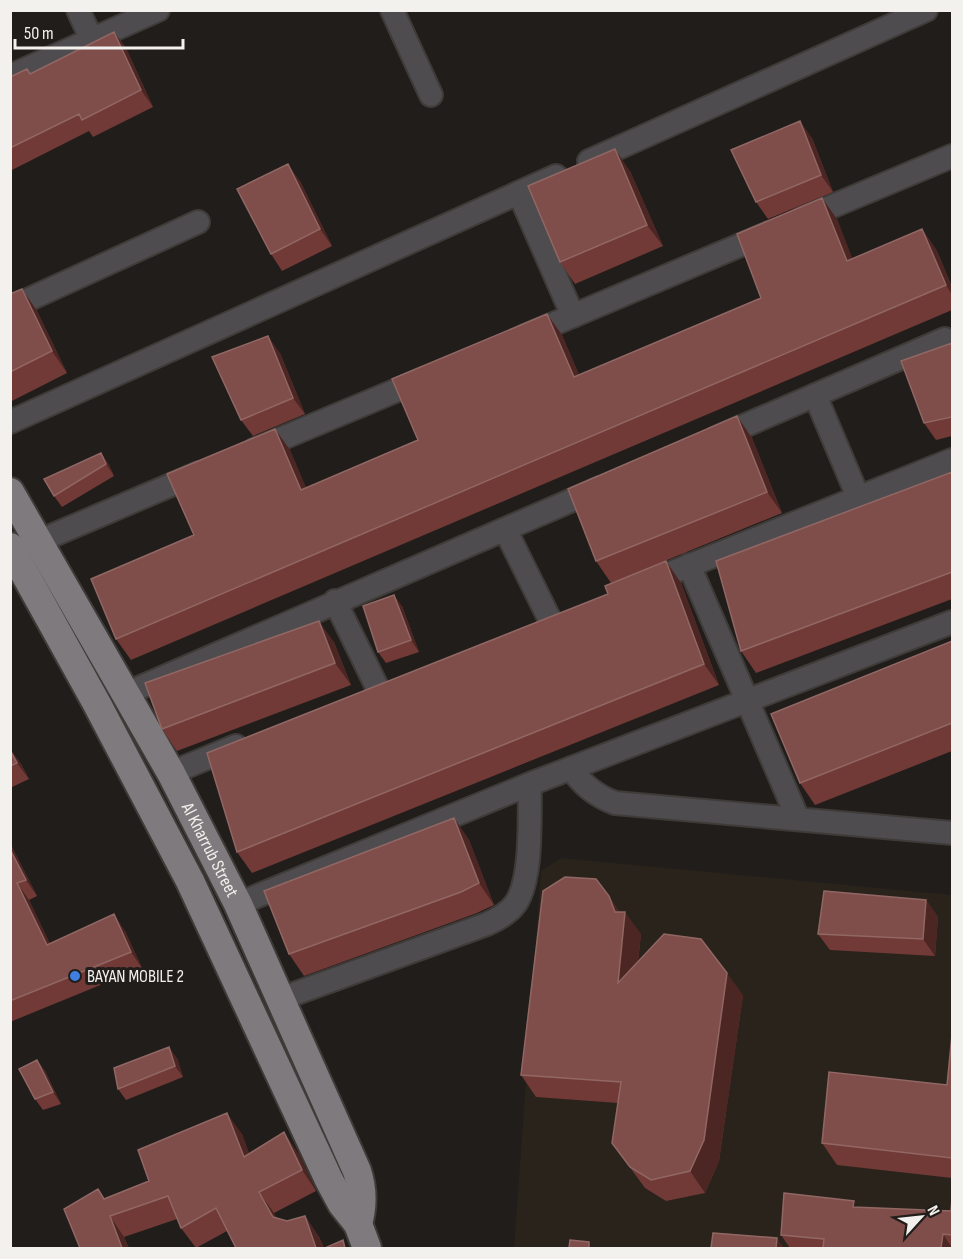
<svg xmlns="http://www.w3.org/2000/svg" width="963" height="1259" font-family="'Sofia Sans Condensed',sans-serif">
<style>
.built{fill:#2a231b}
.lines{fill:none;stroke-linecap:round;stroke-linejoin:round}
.minor-casing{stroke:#3e3b38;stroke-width:26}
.major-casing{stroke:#3e3b38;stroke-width:32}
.minor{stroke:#4e4c4e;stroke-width:22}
.major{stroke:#7e7a7d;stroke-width:28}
.wall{fill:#713a37}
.shaded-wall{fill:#4b2623}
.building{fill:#7f4d4a;stroke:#916764;stroke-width:1.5}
.shop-dot{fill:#3f7fe0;stroke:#201d1a;stroke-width:2}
.labels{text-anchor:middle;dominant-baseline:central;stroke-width:6;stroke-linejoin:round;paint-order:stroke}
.street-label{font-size:18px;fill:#f3f1ee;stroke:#201d1a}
.poi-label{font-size:18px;fill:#f3f1ee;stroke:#201d1a;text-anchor:start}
</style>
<rect width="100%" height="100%" fill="#201d1a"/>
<path class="built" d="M561,858L952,895V1248H514L541,871Z"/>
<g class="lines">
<g class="minor-casing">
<path id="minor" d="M78,10L92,40
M392,10L431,95
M10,76L158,10
M589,161L926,10
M519,193L573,316
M802,219L952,156
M10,308L198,222
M525,336L769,233
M815,395L859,499
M10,422L556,176
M716,438L945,339
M254,450L426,378
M505,529L551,622
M37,542L199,473
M689,565L798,819
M646,583L952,460
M335,601L378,689
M125,694L600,488
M571,768C582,785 596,796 615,803L952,833
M171,773L236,746
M238,904L530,784L952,622
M280,999L487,924C498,919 509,913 516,903C533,877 529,815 530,784"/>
</g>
<g class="major-casing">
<g id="major">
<path id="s1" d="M10,492L171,773L238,904L357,1171C363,1189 363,1206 358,1224"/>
<path d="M10,547L97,704L190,881L329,1180L342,1204L358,1224L367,1248"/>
</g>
</g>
<use href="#minor" class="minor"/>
<use href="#major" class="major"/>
</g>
<path class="wall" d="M114,32L126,48L153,107L93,137L89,131L10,171V77L31,73Z
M812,138L833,192L768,219L756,202Z
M630,171L663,246L575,284L560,262Z
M300,181L332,246L282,271L271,254Z
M837,219L852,259L922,229L937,251L952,287V310L131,660L116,639L275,429L290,450L306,488L418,440L547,314L562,335L579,375L761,298Z
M22,289L37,311L67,373L10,402V294Z
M952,343V436L936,440L924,423Z
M280,353L305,414L253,436L241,420Z
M737,416L752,438L782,513L611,583L596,561Z
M101,453L109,465L114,476L62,507L54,496Z
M952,472V599L756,673L741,651Z
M666,561L681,583L719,685L252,873L237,852L608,594Z
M402,606L419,652L386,663L378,652Z
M952,641V751L815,805L800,783Z
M334,642L351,685L177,751L162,729Z
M10,749L21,764L29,779L10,788Z
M454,818L469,840L494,905L477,913L304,976L289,954Z
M10,843L37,896L29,900L50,944L125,931L142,968L10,1022Z
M926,900L938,917L935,956L830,950L818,934Z
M620,912L641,934L638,962L743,995L719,1161L705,1193L666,1201L645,1188L612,1143L618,1103L536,1097L521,1075Z
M952,1035V1178L837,1165L822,1143L947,1085Z
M177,1058L183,1077L126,1100L118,1089Z
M37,1060L45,1071L61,1104L43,1110L35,1099Z
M242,1134L249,1154L298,1153L316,1191L274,1213L276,1218L287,1221L305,1216L319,1237L324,1248H236L227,1231L196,1248L181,1228L177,1219L124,1237L129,1248H80L105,1199L149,1181Z
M952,1199V1248H790L781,1235L858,1207L951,1211Z"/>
<path class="shaded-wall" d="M114,32L126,48L153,107L141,90Z
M800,121L812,138L833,192L821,175Z
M615,149L630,171L663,246L647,225Z
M288,164L300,181L332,246L320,229Z
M822,198L837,219L862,283L847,261Z
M922,229L937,251L952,287V295L946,285Z
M22,289L37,311L67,373L52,351Z
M547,314L562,335L589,399L574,377Z
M268,336L280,353L305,414L293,398Z
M737,416L752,438L782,513L767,492Z
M275,429L290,450L316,511L301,490Z
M101,453L109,465L114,476L106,464Z
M666,561L681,583L719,685L704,664Z
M394,595L402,606L419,652L411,640Z
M319,621L334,642L351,685L335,663Z
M10,749L21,764L29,779L17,763Z
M454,818L469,840L494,905L479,883Z
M10,843L37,896L26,880L10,849Z
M17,883L29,900L59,962L47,945Z
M609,896L624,918L625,912L641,934L633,1005L618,983L615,912Z
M926,900L938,917L935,956L923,939Z
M114,914L125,931L142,968L131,952Z
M727,973L743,995L719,1161L705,1193L690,1171Z
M169,1047L177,1058L183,1077L175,1066Z
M37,1060L45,1071L61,1104L53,1092Z
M227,1113L242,1134L258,1178L244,1157Z
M284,1132L298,1153L316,1191L302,1170Z
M259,1192L274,1213L287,1238L273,1217Z
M110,1216L124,1237L129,1248H122Z
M305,1216L319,1237L324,1248H316Z
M943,1234L952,1248H941Z
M777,1238L784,1248H776Z"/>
<path class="building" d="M114,32L141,90L82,120L79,114L10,148V77L27,69L30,74Z
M800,121L821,175L756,202L731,150Z
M615,149L647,225L560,262L528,186Z
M288,164L320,229L271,254L237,189Z
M822,198L847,261L922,229L946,285L116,639L91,579L194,535L167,474L275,429L301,490L418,440L392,379L547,314L574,377L761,298L737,234Z
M22,289L52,351L10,372V294Z
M268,336L293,398L241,420L212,357Z
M952,343V417L924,423L901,361Z
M737,416L767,492L596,561L568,489Z
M101,453L106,464L54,496L44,479Z
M952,472V572L741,651L716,561Z
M666,561L704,664L237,852L207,753L608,594L605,586Z
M394,595L411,640L378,652L363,606Z
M319,621L335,663L162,729L145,683Z
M952,641V723L800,783L771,714Z
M10,750L17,763L10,766Z
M454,818L479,883L461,892L289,954L264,891Z
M10,849L26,880L17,883L47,945L114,914L131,952L10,1001Z
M565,877L596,879L609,896L615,912H625L618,983L664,934L701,939L727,973L704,1140L690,1171L651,1180L630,1167L612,1143L621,1082L521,1075L543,891Z
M824,891L926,900L923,939L818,934Z
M952,1035V1158L822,1143L829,1072L947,1085Z
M169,1047L175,1066L118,1089L114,1068Z
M37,1060L53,1092L35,1099L19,1069Z
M227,1113L244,1157L284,1132L302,1170L259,1192L273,1217L287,1221L305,1216L316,1248H236L216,1208L181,1228L168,1196L110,1216L122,1248H80L64,1209L98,1189L104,1199L149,1181L138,1150Z
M784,1193L854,1201L853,1207L951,1211L952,1199V1235L943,1234L941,1248H823L824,1239L781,1235Z
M713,1233L777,1238L776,1248H711Z
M343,1240L345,1248H325Z
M570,1240L589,1242V1248H569Z"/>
<circle class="shop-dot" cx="75" cy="976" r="6"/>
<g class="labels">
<g class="street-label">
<text stroke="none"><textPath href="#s1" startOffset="410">Al Kharrub Street</textPath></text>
</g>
<g class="poi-label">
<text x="87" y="976">BAYAN MOBILE 2</text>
</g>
</g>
<rect width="963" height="1259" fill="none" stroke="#f3f1ee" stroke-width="24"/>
<g transform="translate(921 1217) rotate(63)" stroke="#201d1a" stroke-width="4.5" paint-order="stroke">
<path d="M0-4.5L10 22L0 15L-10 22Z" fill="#f3f1ee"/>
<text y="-9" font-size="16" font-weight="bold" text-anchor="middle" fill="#f3f1ee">N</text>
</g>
<path d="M15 39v9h168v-9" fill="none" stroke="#f3f1ee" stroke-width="3"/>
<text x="24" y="39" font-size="18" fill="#f3f1ee" stroke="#201d1a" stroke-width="4.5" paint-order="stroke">50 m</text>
</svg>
